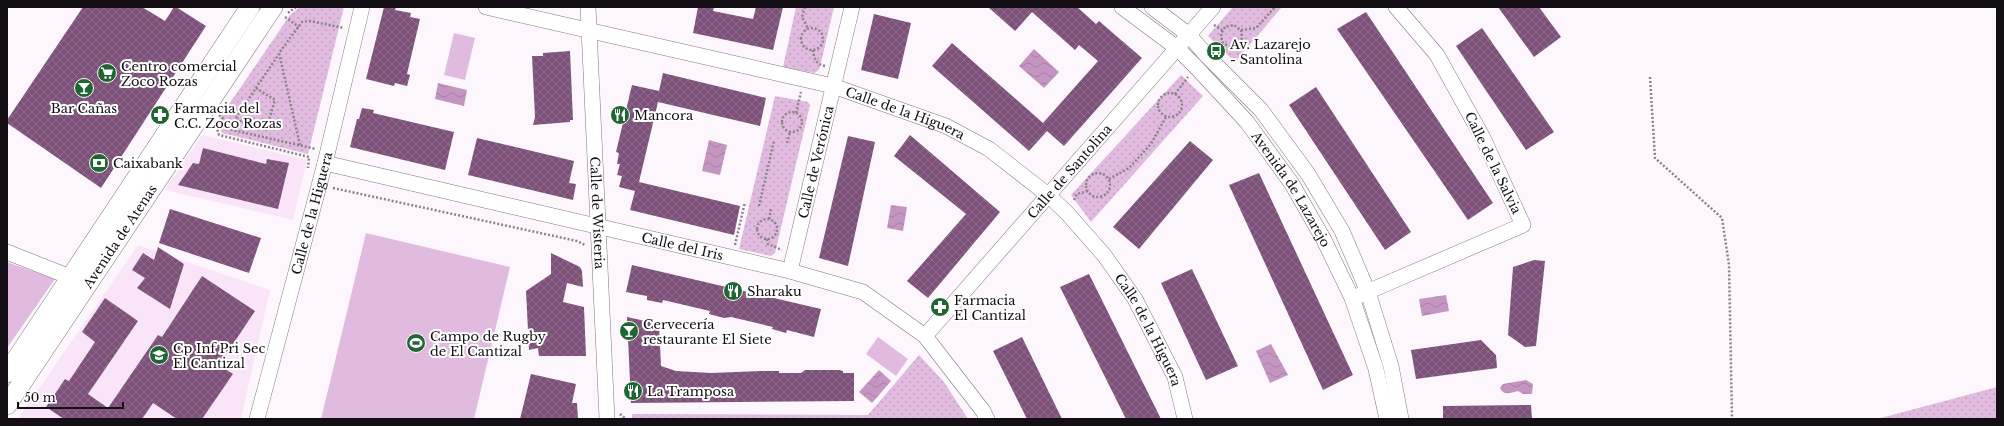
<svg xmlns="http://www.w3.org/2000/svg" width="2004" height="426" font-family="'Libre Baskerville',serif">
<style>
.built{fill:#fae5f8}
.grass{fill:url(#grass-dots)}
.pitch{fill:#e1bbdf}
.water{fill:url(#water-waves)}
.building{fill:url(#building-cross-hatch)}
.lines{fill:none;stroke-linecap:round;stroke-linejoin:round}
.minor-casing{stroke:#837581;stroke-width:16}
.major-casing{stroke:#837581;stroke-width:20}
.path{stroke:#8a848a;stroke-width:2.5;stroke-dasharray:2 2;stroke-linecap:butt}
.minor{stroke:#fff;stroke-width:15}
.major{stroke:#fff;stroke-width:19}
.labels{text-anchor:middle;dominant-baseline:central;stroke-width:4;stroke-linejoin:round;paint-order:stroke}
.poi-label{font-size:13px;fill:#140f14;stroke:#fff;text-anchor:start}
.street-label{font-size:13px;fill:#140f14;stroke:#fff}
</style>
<defs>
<pattern id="grass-dots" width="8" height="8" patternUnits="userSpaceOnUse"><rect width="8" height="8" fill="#e1bbdf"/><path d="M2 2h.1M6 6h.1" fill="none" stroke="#c0a0be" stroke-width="1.8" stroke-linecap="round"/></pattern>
<pattern id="water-waves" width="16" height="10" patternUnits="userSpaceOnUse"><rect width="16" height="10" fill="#c595c2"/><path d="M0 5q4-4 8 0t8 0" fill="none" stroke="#a87fa6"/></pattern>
<pattern id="building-cross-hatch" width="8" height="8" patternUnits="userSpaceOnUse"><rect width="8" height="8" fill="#7e517b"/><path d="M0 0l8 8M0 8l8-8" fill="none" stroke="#8c6a8a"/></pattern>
</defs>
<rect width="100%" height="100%" fill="#fdf7fd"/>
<path class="built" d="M202,135L307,160L293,220L165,190Z
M138,245L270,290L241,419H18Z"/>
<path class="grass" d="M300,7H344L308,154L222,133L217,122L290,15Z
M796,7H834L820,67L818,71L814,73L783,67Z
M1233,7H1282L1235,62L1208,36Z
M1181,75L1203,96L1091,222L1071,195Z
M775,96L808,102L810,105L775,253L771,256L739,249Z
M919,355L944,382L968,419H632V414L868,415Z
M1997,387V419H1877Z"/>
<path class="pitch" d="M454,33L475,38L465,80L444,75Z
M366,233L510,267L474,419H321Z
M7,262L55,279L7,348Z
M878,337L908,359L896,376L866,354Z"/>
<path class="water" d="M1034,49L1059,72L1044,88L1019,66Z
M438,83L467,90L464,106L435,99Z
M709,140L727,145L720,175L702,171Z
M891,205L907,207L903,231L887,228Z
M1446,295L1449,311L1422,316L1419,299Z
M1271,344L1288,375L1270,383L1256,351Z
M879,370L891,381L872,403L859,392Z
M1526,380L1533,384L1532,394H1523L1518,391C1510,393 1504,396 1500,388L1503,384Z"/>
<path class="building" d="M83,7H142L165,21L174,7H176L206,26L101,188L7,123V120Z
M384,7H396L395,10L411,13L410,17L420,19L407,74L410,75L407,86L395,83L394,86L366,79Z
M698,7H714L713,11L753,19L756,7H783L773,50L693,33Z
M988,7H1077L1096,24L1099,21L1142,58L1064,146L1047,131L1029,151L932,66L952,43L1043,123L1098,61L1079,45L1075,50L1032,12L1015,31Z
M1498,7H1539L1561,37L1534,57Z
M1366,12L1493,203L1468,220L1337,29Z
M874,14L911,23L898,79L861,70Z
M1482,28L1554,132L1526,150L1456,46Z
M570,51L573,120H570V122L533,125L535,117L532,56H543V53Z
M663,73L766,98L760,126L658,102L639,182L740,206L734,235L630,210L635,191L619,187L622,176L617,175L620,164H617L619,153L616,152L632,85L659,91Z
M1316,87L1411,232L1385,250L1289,105Z
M362,108L374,110L373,113L454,132L445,170L350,147L357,119H359Z
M910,135L1000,212L928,298L907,281L966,214L894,156Z
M848,136L875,142L848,266L819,258Z
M477,138L574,161L569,183L576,184L573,200L468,175Z
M1190,141L1213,160L1139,249L1113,227Z
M203,148L266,164L267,159L289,163L278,209L178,185L193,163L199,164Z
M1259,173L1353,375L1323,390L1229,185Z
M170,209L261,238L249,273L159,243Z
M158,247L184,264L170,309L137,288L145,278L132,270L143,253L154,260Z
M551,253L580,267L582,271L583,287L567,283L563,302L584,307L586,356H539L538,348L529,350L526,291L551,274Z
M1534,260L1545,261L1536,346L1525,347L1508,335L1513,267Z
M632,265L821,309L814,337L787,330L786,333L772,329L773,327L731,317L724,318L709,314L710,311L663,300L662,303L647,300V296L626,292Z
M1192,269L1238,366L1206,380L1161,283Z
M1089,274L1161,419H1126L1060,287Z
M202,276L255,311L219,365L233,374L202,419H177L153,403L142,419H64L46,407L65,379L69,381L95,342L82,332L105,298L138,321L88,394L108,408L158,335L162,337Z
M627,317L659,324L661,366L676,371L711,373L761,371H779V373H801L805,370H839L843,371V373H854V401L631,403Z
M1022,337L1062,419H1027L993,351Z
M1481,340L1496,355L1497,368L1416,379L1411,350Z
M531,374L576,384L572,403H577L578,419H520Z
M1531,405L1532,419H1443V406Z"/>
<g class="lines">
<g class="minor-casing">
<g id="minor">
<path id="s1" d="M486,7L833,86L946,126L989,149L1048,195L1067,213L1104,255L1135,299L1175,377L1185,419"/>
<path id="s2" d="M588,7L607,419"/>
<path id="s3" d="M1122,7L1177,48L1196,67L1247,122L1292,184L1324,240L1352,298L1376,369L1387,419"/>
<path d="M1152,7L1189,35L1207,56L1261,110L1308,174L1342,231L1368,292L1391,366L1401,419"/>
<path id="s4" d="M325,163L790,271L863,292L925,336L983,411L987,419"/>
<path d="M7,252L70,277"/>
<path id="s5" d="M790,271L852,7"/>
<path d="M1360,295L1523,225L1483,138L1437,55L1396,7"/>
<path id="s6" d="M925,336L1213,7"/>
<path id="s7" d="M257,419L325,163L362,7"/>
</g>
</g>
<g class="major-casing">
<g id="major">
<path d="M7,373L250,7"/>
<path id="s8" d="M7,405L273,7"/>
</g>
</g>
<path class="path" d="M805,7L802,17L808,29
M288,13L296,7
M285,17L299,27
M1214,25L1222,30
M801 39a11 11 0 1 1 22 0a11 11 0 1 1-22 0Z
M1241,30L1242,38L1238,45L1229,47L1222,42L1221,34L1225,27L1234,25L1241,30L1256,28L1275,7
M813,50C814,59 816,64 825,66
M1650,77L1655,158L1722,218L1729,265L1732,419
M256,88L275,100L266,130L235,119L279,54
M1158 105a12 12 0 1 1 24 0a12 12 0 1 1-24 0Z
M1175,94L1188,77
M782 122a10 10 0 1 1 20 0a10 10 0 1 1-20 0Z
M796,113L801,92
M219,115L225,120L228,129L316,149
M215,122L219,135L309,157L308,168
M787,143L790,132
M300,145L279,53L302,22L310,21L344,28
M1086 185a12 12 0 1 1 24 0a12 12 0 1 1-24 0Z
M1109,179L1129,168L1151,144L1166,117
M333,188L577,241L585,245
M1074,200L1077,194L1088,191
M759,206L774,141
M757 229a10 10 0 1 1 20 0a10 10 0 1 1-20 0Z
M769,219L771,209
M767,239L768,244L782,250
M735,245L745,202
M620,414L626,419"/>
<use href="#minor" class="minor"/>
<use href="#major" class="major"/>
</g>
<defs>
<g id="bus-disc" transform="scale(1)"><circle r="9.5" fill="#206632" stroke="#fff"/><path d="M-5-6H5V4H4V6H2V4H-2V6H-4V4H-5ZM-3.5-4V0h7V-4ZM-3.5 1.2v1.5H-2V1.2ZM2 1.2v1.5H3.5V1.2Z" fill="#fff"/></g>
<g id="supermarket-disc" transform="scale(1)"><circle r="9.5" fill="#206632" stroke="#fff"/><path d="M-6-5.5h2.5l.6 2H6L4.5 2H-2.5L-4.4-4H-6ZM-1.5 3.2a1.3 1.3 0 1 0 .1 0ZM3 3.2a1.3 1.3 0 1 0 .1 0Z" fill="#fff"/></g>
<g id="bar-disc" transform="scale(1)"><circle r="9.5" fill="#206632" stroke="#fff"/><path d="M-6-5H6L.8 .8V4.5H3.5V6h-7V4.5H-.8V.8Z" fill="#fff"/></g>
<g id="pharmacy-disc" transform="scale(1)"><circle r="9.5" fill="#206632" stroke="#fff"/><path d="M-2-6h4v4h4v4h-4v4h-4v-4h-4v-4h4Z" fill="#fff"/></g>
<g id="restaurant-disc" transform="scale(1)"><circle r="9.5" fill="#206632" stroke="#fff"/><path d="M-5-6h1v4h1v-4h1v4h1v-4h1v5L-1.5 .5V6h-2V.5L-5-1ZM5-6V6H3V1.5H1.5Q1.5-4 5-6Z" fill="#fff"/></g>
<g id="bank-disc" transform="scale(1)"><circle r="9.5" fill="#206632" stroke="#fff"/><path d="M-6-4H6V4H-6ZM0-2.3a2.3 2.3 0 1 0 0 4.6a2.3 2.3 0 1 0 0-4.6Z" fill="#fff"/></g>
<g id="stadium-disc" transform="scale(1)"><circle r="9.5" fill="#206632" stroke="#fff"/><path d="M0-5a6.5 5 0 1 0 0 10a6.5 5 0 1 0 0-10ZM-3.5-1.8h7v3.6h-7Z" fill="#fff"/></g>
<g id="school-disc" transform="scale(1)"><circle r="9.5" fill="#206632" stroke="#fff"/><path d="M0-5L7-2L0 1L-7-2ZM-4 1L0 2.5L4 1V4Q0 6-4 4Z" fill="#fff"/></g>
</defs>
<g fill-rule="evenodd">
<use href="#bus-disc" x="1216" y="51"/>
<use href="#supermarket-disc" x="107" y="73"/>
<use href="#bar-disc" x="84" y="88"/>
<use href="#pharmacy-disc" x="160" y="115"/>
<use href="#restaurant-disc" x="620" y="115"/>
<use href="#bank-disc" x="99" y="163"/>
<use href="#restaurant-disc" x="733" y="291"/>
<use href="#pharmacy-disc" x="940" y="307"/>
<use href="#bar-disc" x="629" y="331"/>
<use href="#stadium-disc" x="416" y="343"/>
<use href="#school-disc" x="159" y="355"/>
<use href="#restaurant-disc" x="633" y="391"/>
</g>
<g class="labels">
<g class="poi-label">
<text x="1230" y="44">Av. Lazarejo<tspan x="1230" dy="15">- Santolina</tspan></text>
<text x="121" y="66">Centro comercial<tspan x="121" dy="15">Zoco Rozas</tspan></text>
<text x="84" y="108" text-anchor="middle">Bar Cañas</text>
<text x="174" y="108">Farmacia del<tspan x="174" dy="15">C.C. Zoco Rozas</tspan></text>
<text x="634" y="115">Mancora</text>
<text x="113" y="163">Caixabank</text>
<text x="747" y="291">Sharaku</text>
<text x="954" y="300">Farmacia<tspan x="954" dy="15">El Cantizal</tspan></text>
<text x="643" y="324">Cervecería<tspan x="643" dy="15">restaurante El Siete</tspan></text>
<text x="430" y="336">Campo de Rugby<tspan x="430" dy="15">de El Cantizal</tspan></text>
<text x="173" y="348">Cp Inf Pri Sec<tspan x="173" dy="15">El Cantizal</tspan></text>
<text x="647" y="391">La Tramposa</text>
</g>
<g class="street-label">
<text stroke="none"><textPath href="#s1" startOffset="433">Calle de la Higuera</textPath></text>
<text stroke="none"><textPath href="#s5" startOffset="112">Calle de Verónica</textPath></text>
<text transform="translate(1493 163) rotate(64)">Calle de la Salvia</text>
<text stroke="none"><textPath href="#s6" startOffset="219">Calle de Santolina</textPath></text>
<text stroke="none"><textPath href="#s3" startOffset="251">Avenida de Lazarejo</textPath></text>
<text stroke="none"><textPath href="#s7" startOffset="213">Calle de la Higuera</textPath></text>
<text stroke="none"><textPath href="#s2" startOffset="206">Calle de Wisteria</textPath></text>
<text stroke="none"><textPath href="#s8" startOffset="203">Avenida de Atenas</textPath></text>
<text stroke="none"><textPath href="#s4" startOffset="367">Calle del Iris</textPath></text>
<text stroke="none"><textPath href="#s1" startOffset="769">Calle de la Higuera</textPath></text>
</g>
</g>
<rect width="2004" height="426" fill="none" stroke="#140f14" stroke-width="16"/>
<path d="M18 402v6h105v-6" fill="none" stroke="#140f14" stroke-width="2"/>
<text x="24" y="402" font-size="12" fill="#140f14" stroke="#ffffff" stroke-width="3" paint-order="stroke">50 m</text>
</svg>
